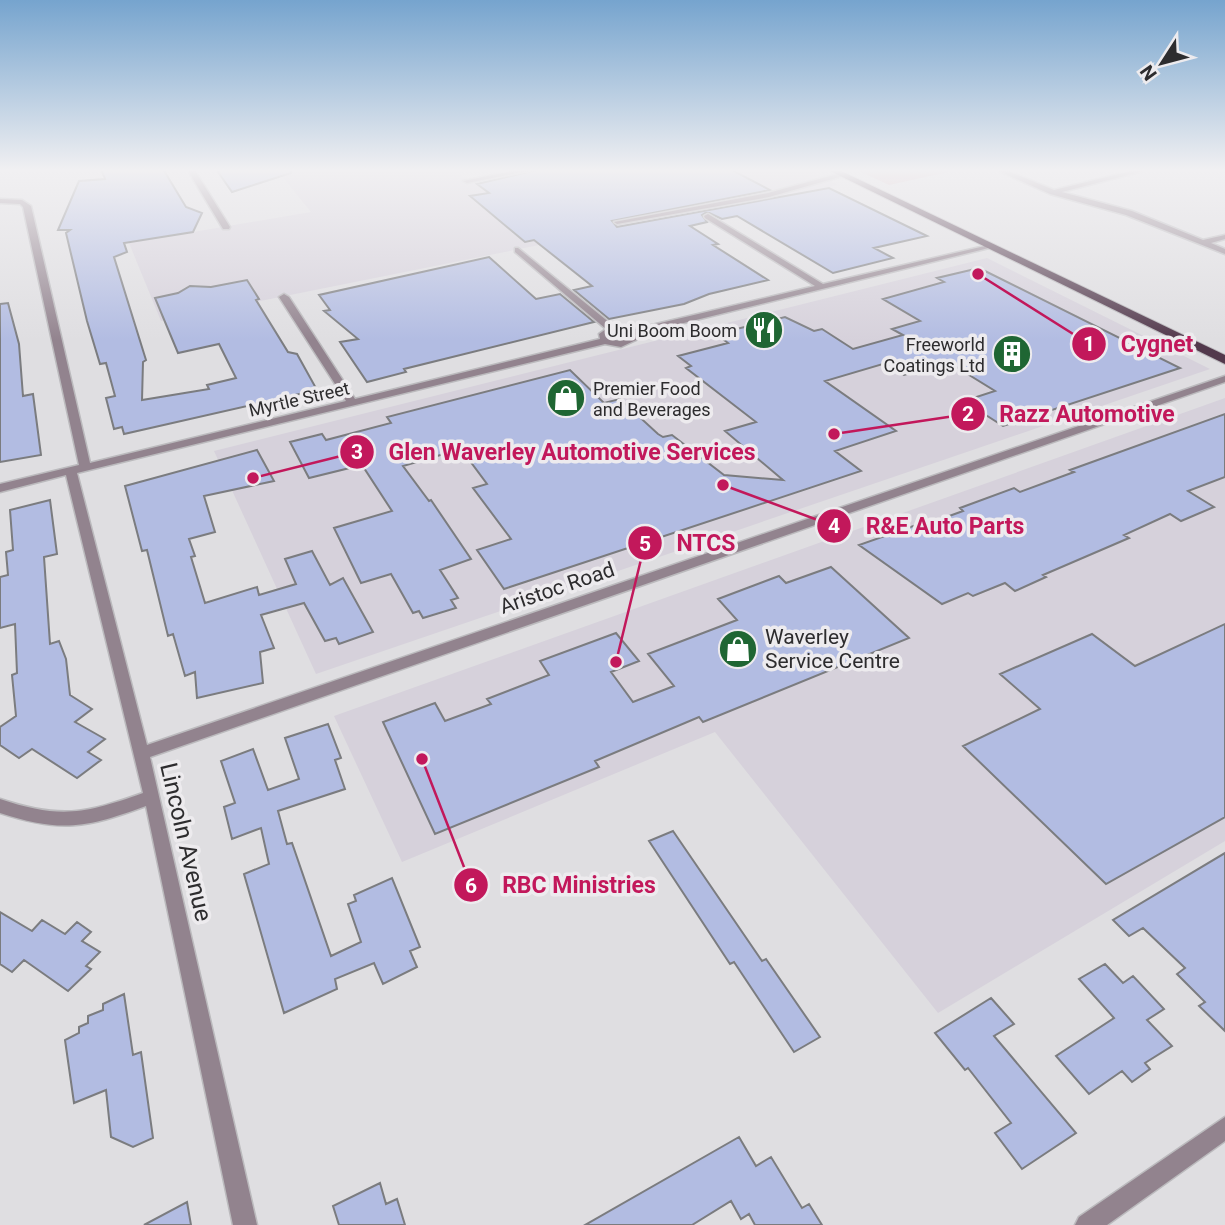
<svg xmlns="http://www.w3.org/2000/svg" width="1225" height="1225" font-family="Roboto,sans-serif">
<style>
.built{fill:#d6d1db}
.green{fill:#d8adb5}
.building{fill:#b2bce2;stroke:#7b7c7f;stroke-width:2}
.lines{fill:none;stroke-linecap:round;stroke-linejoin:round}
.service-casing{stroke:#bbbabd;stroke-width:3}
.minor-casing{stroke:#bbbabd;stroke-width:3}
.primary-casing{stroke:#bbbabd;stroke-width:2}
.service{fill:#92838e;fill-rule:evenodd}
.minor{fill:#92838e;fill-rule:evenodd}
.primary{fill:#52394c;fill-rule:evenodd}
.labels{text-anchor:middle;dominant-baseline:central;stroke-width:7;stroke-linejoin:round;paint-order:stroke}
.far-poi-label{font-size:18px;fill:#2d2c2e;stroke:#edebee;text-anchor:end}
.far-street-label{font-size:18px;fill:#2d2c2e;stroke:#edebee}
.street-label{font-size:21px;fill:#2d2c2e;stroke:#edebee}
.poi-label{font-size:21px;fill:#2d2c2e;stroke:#edebee;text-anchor:start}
.near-street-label{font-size:24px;fill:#2d2c2e;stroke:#edebee}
.leader{fill:none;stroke:#c2185b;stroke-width:2.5}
.callout-dot{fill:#c2185b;stroke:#edebee;stroke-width:2.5}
.mark-label{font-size:21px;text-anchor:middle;font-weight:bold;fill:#fff}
.callout-label{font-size:23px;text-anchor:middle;font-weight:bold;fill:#c2185b;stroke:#edebee;stroke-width:7;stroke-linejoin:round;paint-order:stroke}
</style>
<rect width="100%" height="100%" fill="#dfdee1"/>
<path class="built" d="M276,169H453L472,184L561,169H807L838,185L161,321L129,243L311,212Z
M987,258L1210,369L316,674L214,451Z
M1225,398V841L938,1013L715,732L402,862L334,716Z"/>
<path class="green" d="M855,169H962L889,185Z"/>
<path class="building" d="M101,169H163L186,207L202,213L193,232L124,243L127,252L114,257L146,360L143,362L142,400L209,389L207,385L236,378L219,344L178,353L155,298L178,293L190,286L211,287L247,280L259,299L256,300L288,352L297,354L317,390L124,434L122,427L114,429L106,398L115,396L106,363L100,364L87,321L66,233L70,230H58L79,181L105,179Z
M216,169H291V173L232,192Z
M541,169H730L770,190L612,221L617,227L829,188L927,236L874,248L893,258L833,273L737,216L722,219L707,212L702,215L707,222L690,226L718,244L713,245L768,280L709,294L684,304L609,319L574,290L592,286L534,240L525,242L470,196L489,193L477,184Z
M489,257L536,299L560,294L594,322L404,369L406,372L367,382L340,342L358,339L324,311L330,310L319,295Z
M979,268L1180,368L1003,426L964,401L995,391L948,362L904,375L886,363L825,381L896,431L835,451L861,471L504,589L477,550L511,539L473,488L487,484L461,449L403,466L429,501L431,500L471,559L440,570L458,598L451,600L456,608L423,618L419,611L413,613L391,574L361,583L334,528L392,511L362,465L309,478L290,442L322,434L326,440L391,423L387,417L570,370L604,403L620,399L658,434L663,437L672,435L724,475L783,480L725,431L756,422L686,368L691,366L678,356L728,343L716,334L785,317L814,331L822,329L853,349L903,335L892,329L920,321L883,299L944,282L937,278Z
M8,303L19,344L23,396L33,394L41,455L0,462V304Z
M1225,414V477L1188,491L1214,507L1181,521L1170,514L1124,535L1129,538L1043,575L1046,577L1015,591L1005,583L973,596L968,593L942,604L859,545L916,525L919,527L963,511L960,508L1014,488L1020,492L1074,472L1070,470Z
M257,450L274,481L204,496L215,532L189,539L195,556L191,557L205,603L257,587L259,595L296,584L285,559L312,551L330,585L343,578L373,632L339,644L336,638L325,641L304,603L261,615L274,648L260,652L263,683L197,698L195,672L185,676L173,634L168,636L147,550L142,551L125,486Z
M50,500L57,554L44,557L50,644L59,641L66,659L70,695L92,709L75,722L105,739L88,752L101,760L77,778L32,749L19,758L0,745V727L16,716L12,675L17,673L15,624L0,628V577L8,575L6,552L13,550L10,510Z
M831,567L909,638L703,722L699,717L595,761L599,767L435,834L383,722L435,703L445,721L491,704L487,699L549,675L540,661L616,633L639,661L611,672L633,702L674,686L648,654L737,620L718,599L779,576L786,583Z
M1225,624V817L1106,884L963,746L1040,709L1000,674L1092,634L1135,666Z
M328,724L341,758L335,760L345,789L278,811L287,844L292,843L331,956L361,942L348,904L356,901L354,895L392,878L420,947L410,951L417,967L383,984L374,963L335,979L337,989L284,1013L244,874L269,864L261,828L232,839L224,807L235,803L221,761L253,749L268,790L299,779L285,738Z
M673,831L762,961L766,959L820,1037L794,1052L734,962L730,964L649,841Z
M1225,853V1031L1199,1006L1205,1002L1177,974L1185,968L1143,928L1129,936L1113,920Z
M0,912L32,931L42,920L65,934L77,922L91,932L82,941L100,952L86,966L91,969L68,991L24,960L12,972L0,964Z
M1105,964L1123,983L1133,976L1164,1009L1147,1020L1172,1046L1145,1063L1150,1069L1132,1082L1122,1071L1089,1094L1056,1056L1114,1018L1079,979Z
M124,994L133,1055L141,1052L153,1138L133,1147L111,1137L106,1090L74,1103L65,1040L79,1033V1027L88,1023V1016L103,1010V1004Z
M991,998L1014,1024L994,1036L1076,1133L1022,1169L995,1133L1011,1123L968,1068L965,1070L935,1033Z
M739,1137L756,1166L771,1157L802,1208L809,1204L822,1225H755L749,1214L741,1219L731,1201L692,1225H585Z
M380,1183L386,1204L397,1199L405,1225H339L333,1206Z
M187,1202L191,1225H144Z"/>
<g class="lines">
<g class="service-casing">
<path id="service" d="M841,173L843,176L769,197L617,224L614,222L768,193Z"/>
</g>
<g class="minor-casing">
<path id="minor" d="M187,169H194L230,227L229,229H223Z
M523,169H538L467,183L463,181Z
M994,169H1003L1054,190L1139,169H1151L1062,192L1132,211L1203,240L1225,235V239L1211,243L1225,249V254L1126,215L1050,194Z
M0,199L22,200L31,206L90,463L346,401L279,297L284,294L289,297L355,399L600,339L599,334L606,329L515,252V248H518L616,328L631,330L815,286L705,218L704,216L708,214L823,284L989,245L993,247L635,335L638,338L636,340L621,347L605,344L77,473L147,745L1225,376V382L150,757L257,1225H233L146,806C86,828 61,833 0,813V799C60,819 84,814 143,793L66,475L0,492V484L79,465L23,207L20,204L0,203ZM614,333L625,334L627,337L620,341L610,339L609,335Z
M1225,1117V1141L1107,1225H1075L1079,1217Z"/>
</g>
<g class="primary-casing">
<path id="primary" d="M826,169H837L1225,355V364Z"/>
</g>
<use href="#service" class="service"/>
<use href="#minor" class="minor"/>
<use href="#primary" class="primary"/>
</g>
<linearGradient id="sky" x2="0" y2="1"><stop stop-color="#76a4ce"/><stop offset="0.5" stop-color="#f1f0f2"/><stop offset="1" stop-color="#f1f0f2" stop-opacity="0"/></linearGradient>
<rect width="1225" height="341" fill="url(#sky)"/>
<defs>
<g id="restaurant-disc" transform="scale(2.0125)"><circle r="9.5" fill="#1f6633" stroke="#edebee"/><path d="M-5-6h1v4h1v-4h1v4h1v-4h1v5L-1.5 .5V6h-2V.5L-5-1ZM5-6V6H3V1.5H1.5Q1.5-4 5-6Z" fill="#fff"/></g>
<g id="building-disc" transform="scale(2.0125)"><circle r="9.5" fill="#1f6633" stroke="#edebee"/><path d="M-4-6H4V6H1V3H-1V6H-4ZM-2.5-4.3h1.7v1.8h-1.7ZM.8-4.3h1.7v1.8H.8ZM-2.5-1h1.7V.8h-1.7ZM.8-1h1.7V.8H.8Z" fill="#fff"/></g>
<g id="shop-disc" transform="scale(2.0125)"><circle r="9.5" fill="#1f6633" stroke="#edebee"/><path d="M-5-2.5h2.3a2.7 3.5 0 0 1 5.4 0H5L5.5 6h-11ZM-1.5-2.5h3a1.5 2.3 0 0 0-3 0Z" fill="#fff"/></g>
</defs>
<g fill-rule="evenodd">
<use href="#restaurant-disc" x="764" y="330"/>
<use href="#building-disc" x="1012" y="354"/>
<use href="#shop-disc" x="566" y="398"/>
<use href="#shop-disc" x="738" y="649"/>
</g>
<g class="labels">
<g class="far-poi-label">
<text x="737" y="330">Uni Boom Boom</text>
<text x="985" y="344">Freeworld<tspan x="985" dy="21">Coatings Ltd</tspan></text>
<text x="593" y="388" text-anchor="start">Premier Food<tspan x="593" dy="21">and Beverages</tspan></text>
</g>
<g class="far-street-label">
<text transform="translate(299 399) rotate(-13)">Myrtle Street</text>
</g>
<g class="street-label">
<text transform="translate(557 588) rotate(-19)">Aristoc Road</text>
</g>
<g class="poi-label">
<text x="765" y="637">Waverley<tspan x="765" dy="24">Service Centre</tspan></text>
</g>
<g class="near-street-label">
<text transform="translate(186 842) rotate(77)">Lincoln Avenue</text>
</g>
</g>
<path class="leader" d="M978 274L1089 344M834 434L968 414M253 478L357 452M723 485L834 526M616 662L645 543M422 759L471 885"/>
<g class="callout-dot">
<circle cx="978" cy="274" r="7"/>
<circle cx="834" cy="434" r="7"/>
<circle cx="253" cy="478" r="7"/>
<circle cx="723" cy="485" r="7"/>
<circle cx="616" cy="662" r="7"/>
<circle cx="422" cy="759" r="7"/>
<circle cx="1089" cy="344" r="18"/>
<circle cx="968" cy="414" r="18"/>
<circle cx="357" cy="452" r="18"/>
<circle cx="834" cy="526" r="18"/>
<circle cx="645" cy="543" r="18"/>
<circle cx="471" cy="885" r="18"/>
</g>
<g class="mark-label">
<text x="1089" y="351">1</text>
<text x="968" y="421">2</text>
<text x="357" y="459">3</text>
<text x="834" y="533">4</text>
<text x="645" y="551">5</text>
<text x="471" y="893">6</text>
</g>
<g class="callout-label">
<text x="1157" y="352">Cygnet</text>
<text x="1087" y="422">Razz Automotive</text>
<text x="572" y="460">Glen Waverley Automotive Services</text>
<text x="945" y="534">R&amp;E Auto Parts</text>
<text x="706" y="551">NTCS</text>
<text x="579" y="893">RBC Ministries</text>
</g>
<g transform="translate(1162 63) rotate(234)" stroke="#edebee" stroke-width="5" paint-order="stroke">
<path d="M0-5L12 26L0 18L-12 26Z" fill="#2d2c2e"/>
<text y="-10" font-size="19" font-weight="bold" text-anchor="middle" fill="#2d2c2e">N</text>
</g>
</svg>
